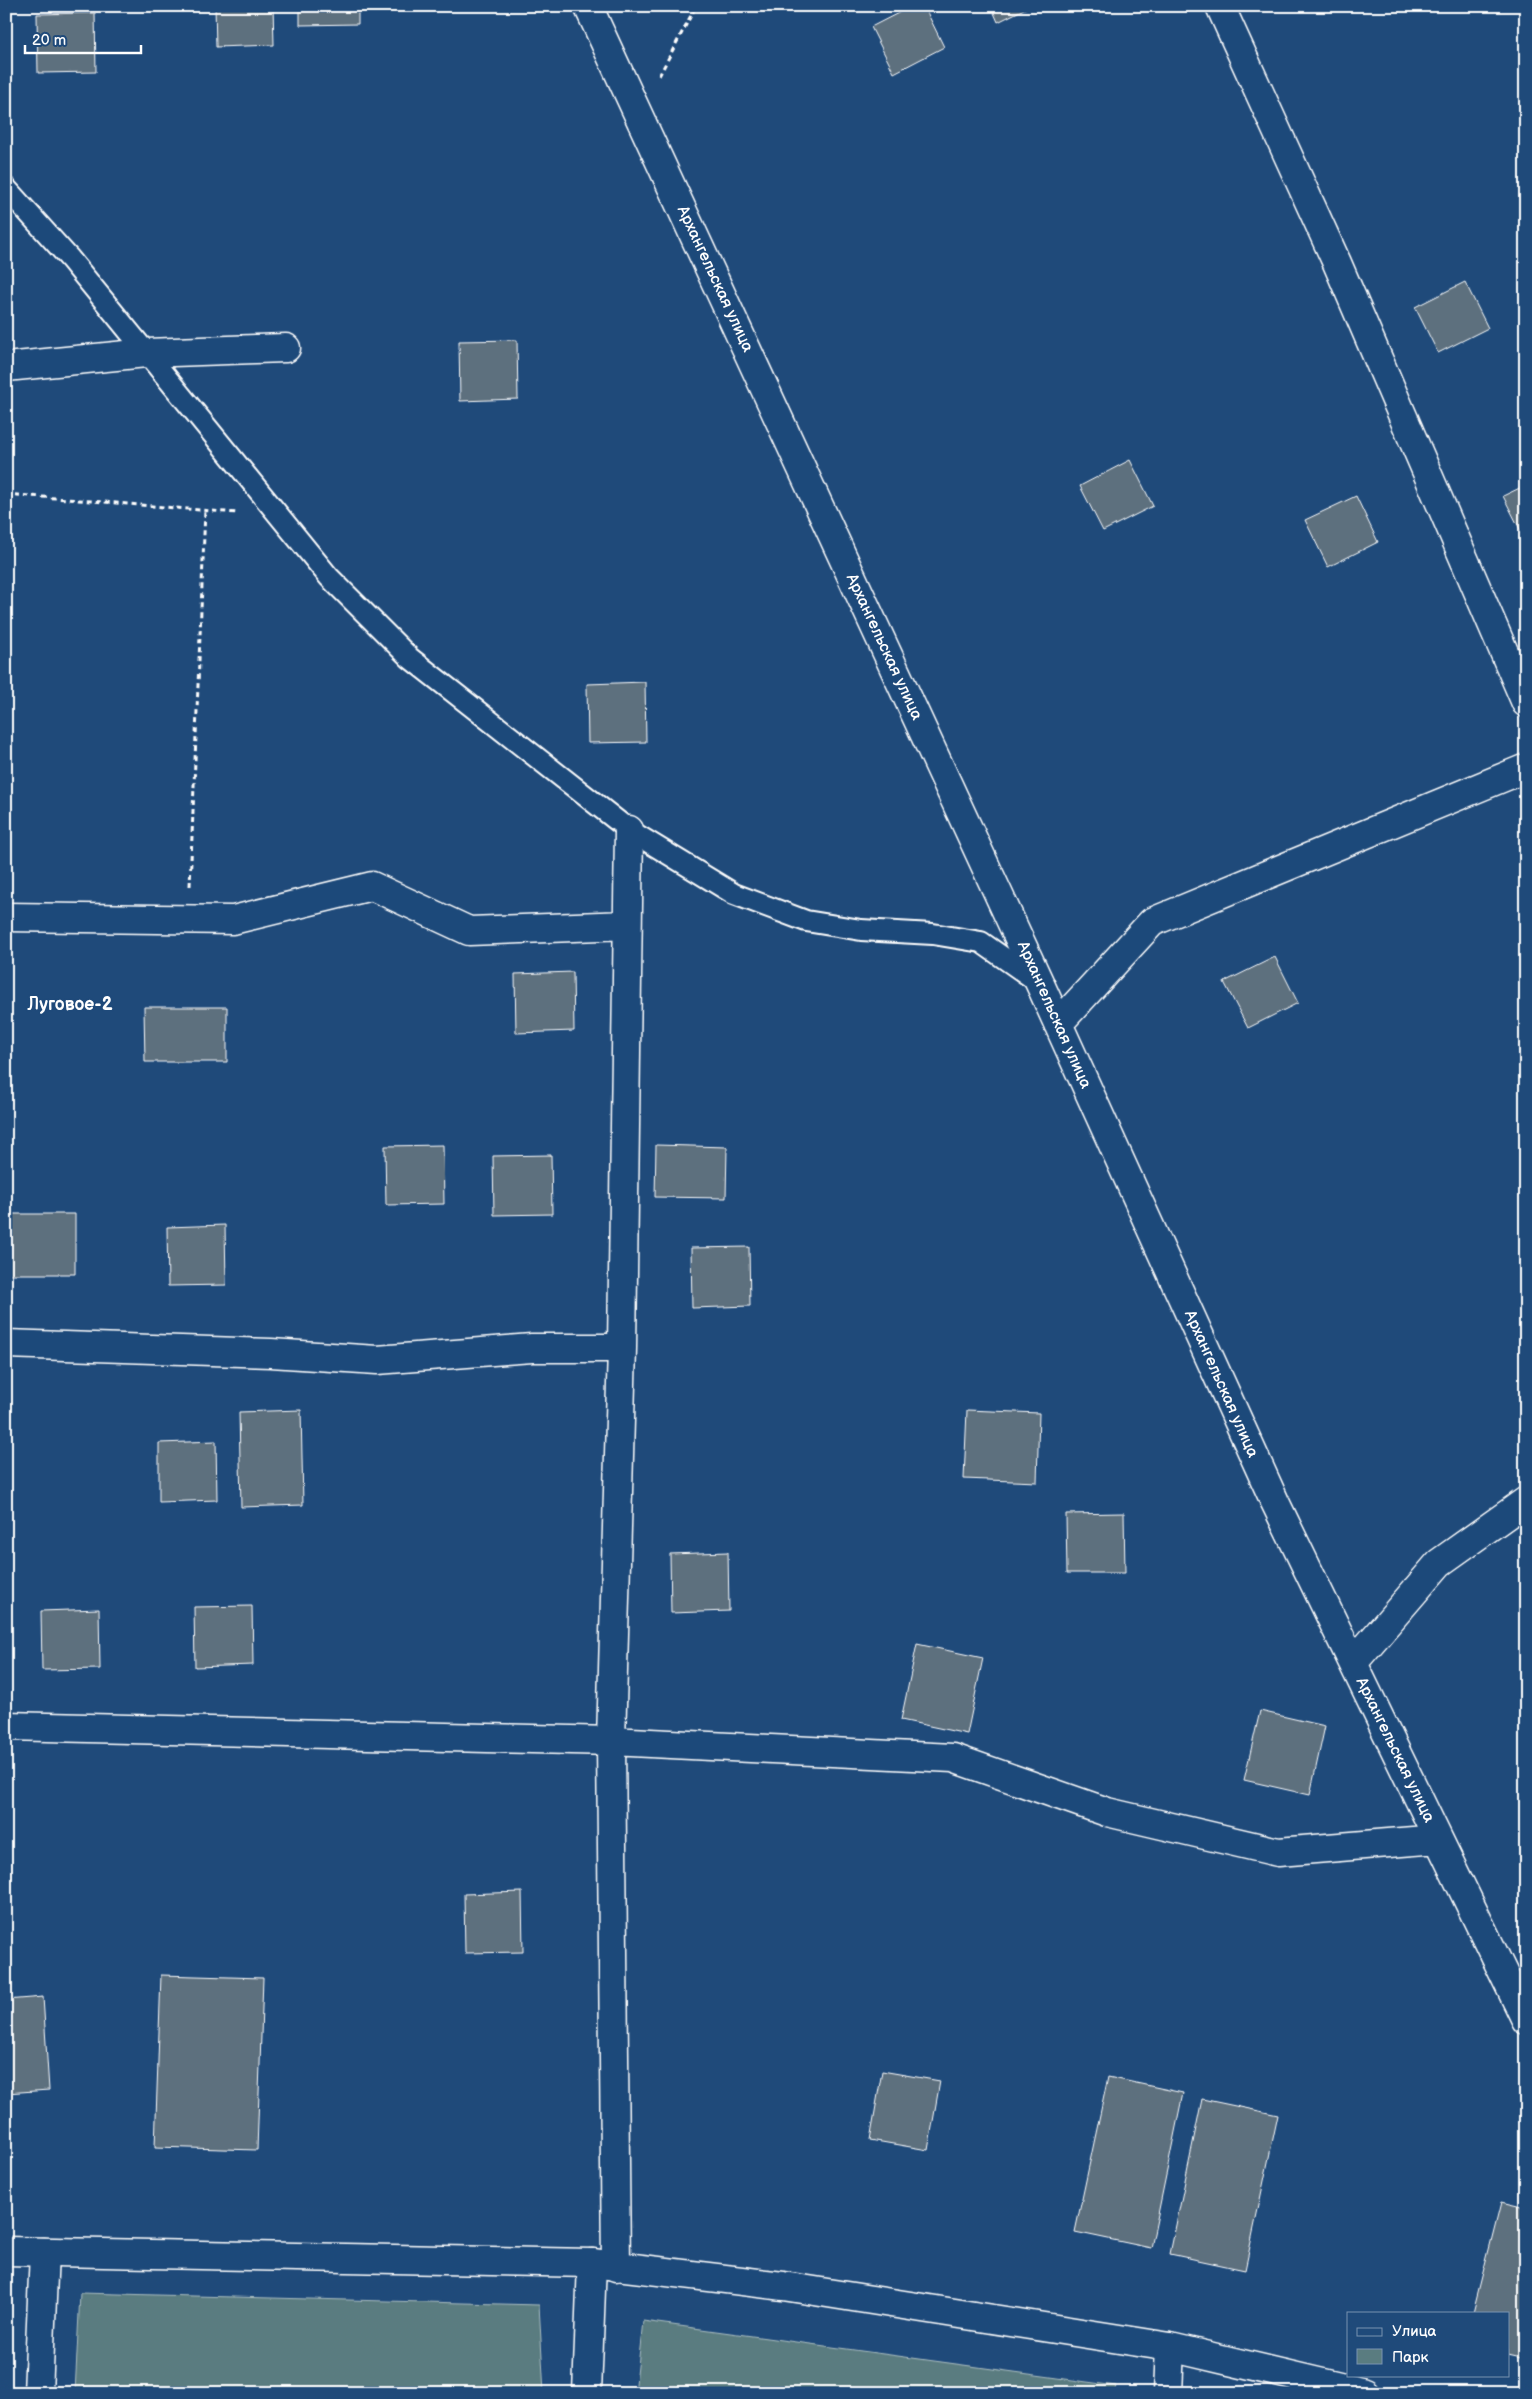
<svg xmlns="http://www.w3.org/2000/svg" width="1532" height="2399" font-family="'Balsamiq Sans',sans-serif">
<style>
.green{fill:#5a7c80;stroke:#acbec0}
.building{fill:#5d6f7e;stroke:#fff}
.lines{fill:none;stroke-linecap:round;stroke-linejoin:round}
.service-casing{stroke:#fff;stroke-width:24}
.minor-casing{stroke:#fff;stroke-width:31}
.secondary-casing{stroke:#fff;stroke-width:31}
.path{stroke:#fff;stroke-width:3;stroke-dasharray:5 4;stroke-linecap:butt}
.service{stroke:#1f4a7a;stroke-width:20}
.minor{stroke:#1f4a7a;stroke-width:28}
.secondary{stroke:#1f4a7a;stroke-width:28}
.labels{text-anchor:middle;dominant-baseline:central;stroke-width:4;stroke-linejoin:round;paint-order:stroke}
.street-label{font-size:16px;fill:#fff;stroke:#1f4a7a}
.neighbourhood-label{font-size:18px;font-weight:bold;fill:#fff;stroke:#1f4a7a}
</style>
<rect width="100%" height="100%" fill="#1f4a7a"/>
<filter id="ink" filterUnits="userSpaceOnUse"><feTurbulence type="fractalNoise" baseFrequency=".02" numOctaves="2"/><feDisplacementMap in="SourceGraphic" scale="10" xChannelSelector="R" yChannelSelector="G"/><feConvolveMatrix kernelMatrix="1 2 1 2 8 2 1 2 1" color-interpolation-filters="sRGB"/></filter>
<g filter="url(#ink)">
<path class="green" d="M80,2293L539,2305L544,2393H75Z
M643,2321L1116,2386L1114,2393H635Z"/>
<path class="building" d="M215,6H273L274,45L216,47Z
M300,6H358V24L300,25Z
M912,6H924L944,47L894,73L871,27Z
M991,6H1030L998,22Z
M95,13L96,72L38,73L37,14Z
M1465,282L1488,328L1438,353L1415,307Z
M517,340L518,399L460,401L459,341Z
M1130,460L1153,506L1103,531L1080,486Z
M1526,485V541L1503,496Z
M1356,496L1378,542L1328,567L1305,520Z
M645,682L646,742L588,743L587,684Z
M1275,957L1298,1003L1248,1028L1224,982Z
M573,972L574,1031L516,1033L515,974Z
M144,1007H227V1062H145Z
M443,1145L444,1204L386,1205L385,1146Z
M656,1145L727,1147L726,1198L655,1197Z
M551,1155L552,1214L494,1215L493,1156Z
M6,1214H75V1274H6Z
M225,1225L226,1285L168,1286L167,1227Z
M749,1247L750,1306L692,1308L691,1248Z
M301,1410L303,1505L241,1507L239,1412Z
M967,1410L1039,1413L1037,1482L964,1479Z
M216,1441L217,1500L159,1502V1443Z
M1124,1513L1125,1573H1067L1066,1514Z
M728,1552L729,1611L671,1613L670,1554Z
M252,1606L253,1665L195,1667L194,1607Z
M99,1609L100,1669L42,1670L41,1611Z
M917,1644L983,1658L967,1734L901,1720Z
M1260,1711L1325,1726L1310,1795L1244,1780Z
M522,1892L523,1952L465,1953L464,1894Z
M161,1975L263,1978L257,2150L155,2147Z
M43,1997L49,2090L6,2093V2000Z
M882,2071L940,2081L928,2150L870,2140Z
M1108,2077L1183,2093L1151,2248L1075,2232Z
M1202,2099L1278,2115L1245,2270L1170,2254Z
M1501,2202L1526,2208V2358L1508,2354V2313H1473Z"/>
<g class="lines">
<g class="service-casing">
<path id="service" d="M6,188L70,259L329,577L410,658L629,830L734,894L806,921L861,930L933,934L981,942L1038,982"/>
</g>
<g class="minor-casing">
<path id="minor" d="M588,6L1040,984L1275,1502L1526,2020
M1220,6L1337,263L1526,703
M6,367L146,353L286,348
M6,917L233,920L372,886L469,931L627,925
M1058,1024L1152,922L1526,768
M6,1344L271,1353L377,1360L532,1348H622
M1353,1663L1439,1563L1526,1501
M6,1726L611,1741L953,1758L1107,1812L1278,1852L1438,1839
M616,2267L611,1741L622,1348L629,830
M38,2393L44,2252
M587,2393L592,2263
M1168,2393L1170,2347"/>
</g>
<g class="secondary-casing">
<path id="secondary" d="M6,2251L592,2263L783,2286L1170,2347L1365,2393"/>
</g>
<path class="path" d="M659,76L696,6
M6,494L237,513
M190,886L205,510"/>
<use href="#service" class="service"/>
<use href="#minor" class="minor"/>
<use href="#secondary" class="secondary"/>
</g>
</g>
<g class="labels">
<g class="street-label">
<text transform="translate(715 279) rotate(65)">Архангельская улица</text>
<text transform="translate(884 647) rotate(65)">Архангельская улица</text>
<text transform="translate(1054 1015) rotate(66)">Архангельская улица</text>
<text transform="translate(1221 1384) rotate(66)">Архангельская улица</text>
<text transform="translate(1395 1750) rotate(64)">Архангельская улица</text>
</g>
<g class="neighbourhood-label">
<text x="70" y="1004">Луговое-2</text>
</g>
</g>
<rect width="1532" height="2399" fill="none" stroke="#1f4a7a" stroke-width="25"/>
<rect x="12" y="12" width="1507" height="2374" fill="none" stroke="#fff" stroke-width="2" filter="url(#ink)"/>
<rect x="1347" y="2312" width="162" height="65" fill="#1f4a7a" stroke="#7992af"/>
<rect x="1357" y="2328" width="25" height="8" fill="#1f4a7a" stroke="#7992af"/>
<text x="1392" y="2336" font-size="15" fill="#ffffff">Улица</text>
<rect x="1357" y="2349" width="25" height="15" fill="#5a7c80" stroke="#7992af"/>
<text x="1392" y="2362" font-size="15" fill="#ffffff">Парк</text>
<path d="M25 45v8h116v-8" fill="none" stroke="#ffffff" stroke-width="2.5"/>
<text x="32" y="45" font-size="15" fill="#ffffff" stroke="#1f4a7a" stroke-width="4" paint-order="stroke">20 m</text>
</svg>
